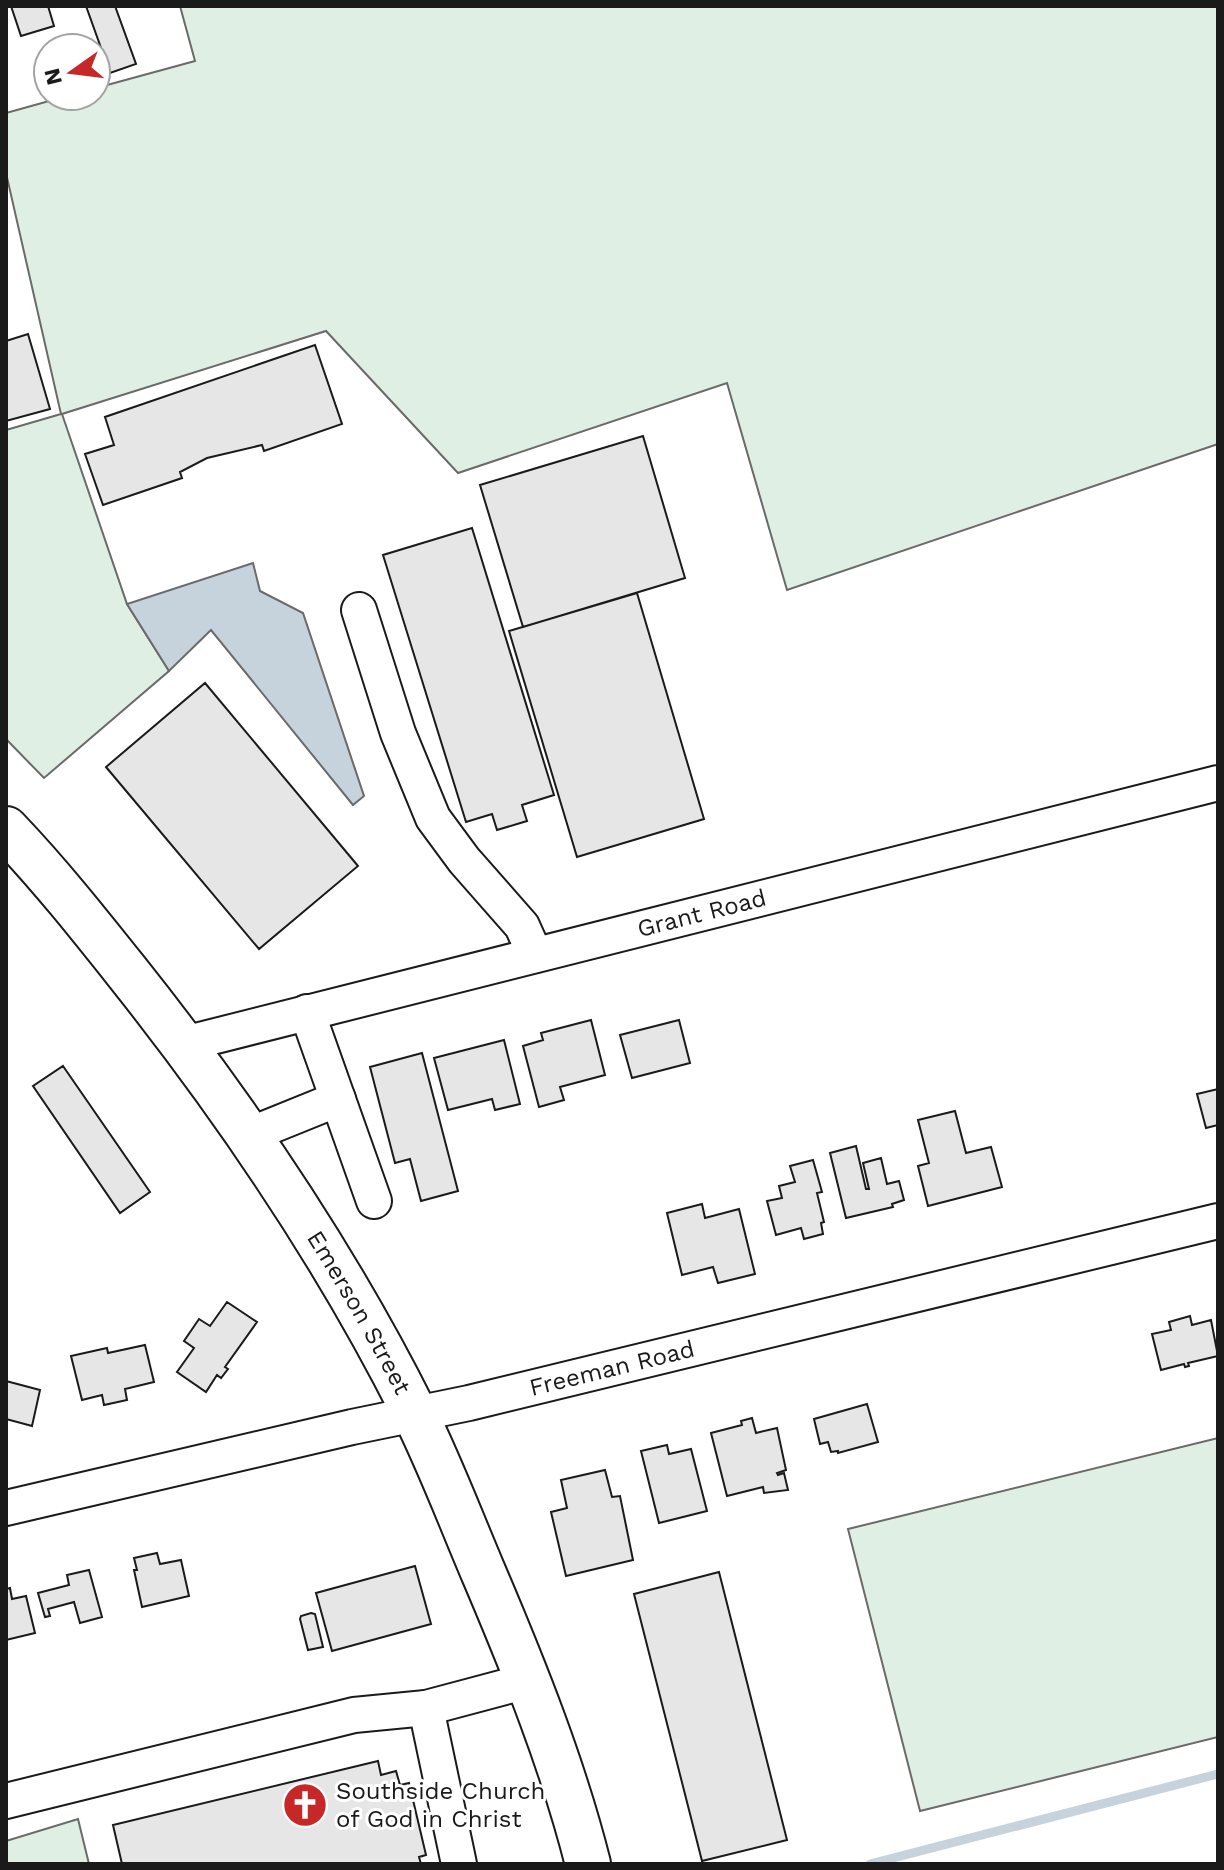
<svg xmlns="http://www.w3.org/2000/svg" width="1224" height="1870" font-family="'Work Sans',sans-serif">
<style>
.green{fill:#e0efe3;stroke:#6a6a6a;stroke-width:2}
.water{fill:#c6d2dc;stroke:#6a6a6a;stroke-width:2}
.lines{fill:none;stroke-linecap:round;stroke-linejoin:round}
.stream{stroke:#c6d2dc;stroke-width:9}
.building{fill:#e6e6e6;stroke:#1a1a1a;stroke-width:2}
.minor-casing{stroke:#1a1a1a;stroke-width:38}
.major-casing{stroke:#1a1a1a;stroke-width:48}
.minor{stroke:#fff;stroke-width:34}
.major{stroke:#fff;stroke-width:44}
.labels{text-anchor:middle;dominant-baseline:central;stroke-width:6;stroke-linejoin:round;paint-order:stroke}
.street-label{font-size:24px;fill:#1a1a1a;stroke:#fff}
.poi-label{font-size:24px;fill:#1a1a1a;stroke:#fff;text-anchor:start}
</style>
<rect width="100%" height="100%" fill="#fff"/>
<path class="green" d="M180,6H1218V444L787,590L727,383L458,473L326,331L62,414L127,604L169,671L44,778L6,739V430L61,414L6,173V113L67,96H96V88L195,61Z
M1218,1438V1737L920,1811L848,1529Z
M78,1819L89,1864H6V1841Z"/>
<path class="water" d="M253,563L260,591L303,613L364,796L353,805L211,630L169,671L127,604Z"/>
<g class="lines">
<path class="stream" d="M870,1864L1218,1774"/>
</g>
<path class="building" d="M11,6H48L54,26L21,36Z
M86,6H115L136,64L110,73Z
M28,334L50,409L6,421V341Z
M315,345L342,424L264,451L262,445L207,458L180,472L182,478L103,505L85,454L114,445L105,417Z
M643,436L685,578L523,627L480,485Z
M472,528L554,795L522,805L527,821L497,830L492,814L466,822L383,555Z
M637,593L704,819L577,857L509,631Z
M205,683L358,866L259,949L106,767Z
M591,1020L605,1075L560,1087L564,1100L539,1107L523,1046L543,1040L541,1033Z
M679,1020L690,1063L632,1078L620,1035Z
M504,1040L520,1104L495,1110L492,1099L448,1110L434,1058Z
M422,1053L458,1191L421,1201L410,1159L395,1163L370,1067Z
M63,1066L150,1192L120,1213L33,1086Z
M1218,1089V1125L1206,1128L1197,1094Z
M955,1111L966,1153L991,1147L1002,1187L928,1206L918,1166L929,1163L918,1120Z
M856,1146L866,1189H869L863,1163L881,1158L887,1184L899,1181L904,1200L892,1204L893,1207L846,1218L830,1153Z
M813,1160L822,1192L817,1193L824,1222L821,1223L823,1234L804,1239L801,1228L776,1235L767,1201L782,1198L779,1186L795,1182L790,1166Z
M702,1204L705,1218L739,1209L755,1274L718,1283L713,1267L682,1275L667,1213Z
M227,1302L257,1322L225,1367L228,1369L221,1378L217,1375L206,1392L177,1372L194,1348L184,1341L199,1319L210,1326Z
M1190,1316L1192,1325L1211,1320L1218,1356L1188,1363L1189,1366L1185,1367L1184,1364L1161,1370L1152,1334L1171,1330L1169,1322Z
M145,1345L154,1382L125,1389L127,1400L104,1405L102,1395L82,1400L71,1356L107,1348L108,1353Z
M6,1381L40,1390L32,1426L6,1419Z
M867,1404L878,1442L838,1453V1451L831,1452L828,1442L820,1444L814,1419Z
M752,1418L756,1433L777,1428L786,1470L777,1473L778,1475L784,1473L788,1490L764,1493L763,1487L727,1496L711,1433L742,1425L741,1421Z
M667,1445L669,1454L691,1449L707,1511L659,1523L641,1451Z
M605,1470L612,1497L620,1496L633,1560L566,1576L551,1512L567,1508L561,1480Z
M157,1553L160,1564L181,1560L189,1596L142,1607L134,1570H137L134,1558Z
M415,1566L431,1624L332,1651L316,1593Z
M89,1570L102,1617L80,1623L74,1602L48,1609L50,1616L45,1617L38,1593L69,1585L67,1575Z
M719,1572L787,1840L702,1861L634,1594Z
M10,1588L12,1599L26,1596L35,1633L6,1640V1589Z
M311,1613L315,1614L323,1647L308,1650L300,1619L301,1616Z
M378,1761L381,1775L396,1771L400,1785L409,1783L426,1855L419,1857L421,1864H122L113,1825Z"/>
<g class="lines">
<g class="minor-casing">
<g id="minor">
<path d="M359,610L398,733L433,818L464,860L522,926L535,955"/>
<path d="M307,1012L374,1201"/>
<path id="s1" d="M184,1044L1218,783"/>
<path d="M249,1135L338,1099"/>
<path id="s2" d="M6,1508L352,1427L469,1403L1218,1221"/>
<path d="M426,1708L459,1864"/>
<path d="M6,1801L354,1715L426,1708L527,1681"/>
</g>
</g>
<g class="major-casing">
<g id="major">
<path id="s3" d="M6,829C49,874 88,923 127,972C236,1109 336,1256 414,1412C440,1464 461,1520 484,1574C524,1668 563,1765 588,1864"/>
</g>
</g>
<use href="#minor" class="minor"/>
<use href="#major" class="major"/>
</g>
<defs>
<g id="church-disc" transform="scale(2.3)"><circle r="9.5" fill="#c62828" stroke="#fff"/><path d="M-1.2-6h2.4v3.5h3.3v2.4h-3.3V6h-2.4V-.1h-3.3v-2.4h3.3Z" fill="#fff"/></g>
</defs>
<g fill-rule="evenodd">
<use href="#church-disc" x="305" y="1805"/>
</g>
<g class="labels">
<g class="street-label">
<text stroke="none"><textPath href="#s1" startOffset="534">Grant Road</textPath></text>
<text stroke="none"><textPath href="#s3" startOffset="600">Emerson Street</textPath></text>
<text stroke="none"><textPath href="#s2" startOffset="622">Freeman Road</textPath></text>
</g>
<g class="poi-label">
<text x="336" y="1791">Southside Church<tspan x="336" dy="28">of God in Christ</tspan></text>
</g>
</g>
<rect width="1224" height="1870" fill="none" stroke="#1a1a1a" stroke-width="16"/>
<g transform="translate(72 72) rotate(256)"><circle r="38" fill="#ffffff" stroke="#a3a3a3" stroke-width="2"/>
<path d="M0-6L14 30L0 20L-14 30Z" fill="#c62828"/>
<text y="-12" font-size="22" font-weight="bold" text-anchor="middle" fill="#1a1a1a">N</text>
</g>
</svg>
